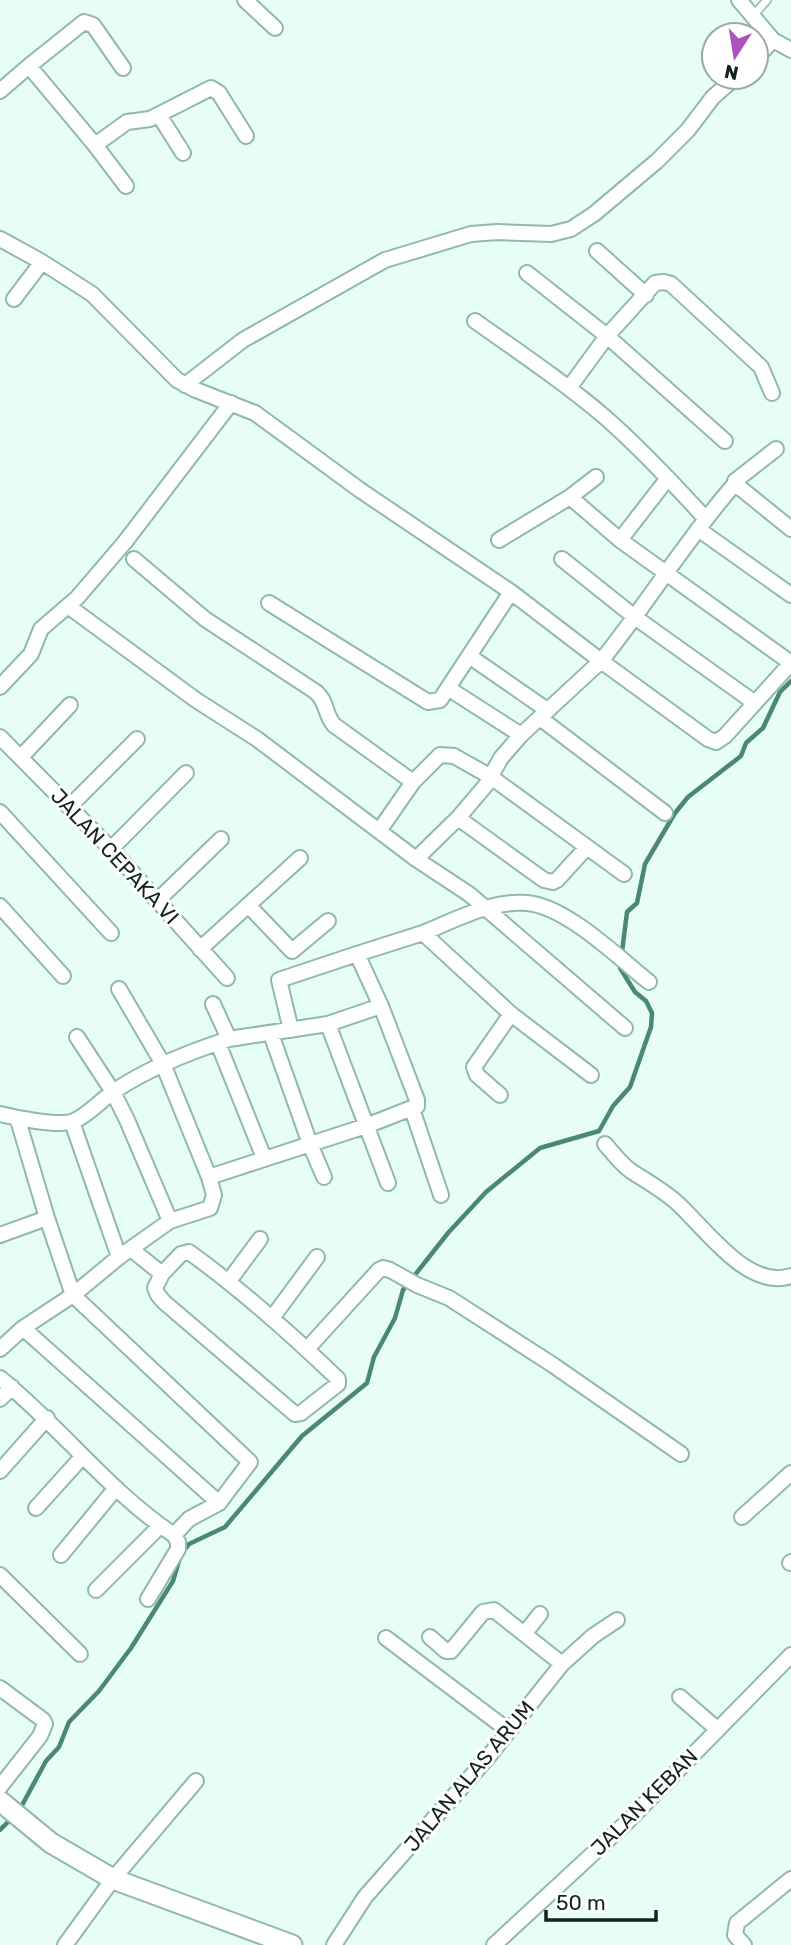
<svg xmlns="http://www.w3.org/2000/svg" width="791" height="1945" font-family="Rubik,sans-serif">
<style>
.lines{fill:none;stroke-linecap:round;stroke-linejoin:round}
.stream{stroke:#4a8874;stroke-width:4.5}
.lane-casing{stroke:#91b9aa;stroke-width:10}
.street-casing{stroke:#91b9aa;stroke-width:18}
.secondary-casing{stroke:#91b9aa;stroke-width:23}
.lane{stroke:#fff;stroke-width:7}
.street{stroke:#fff;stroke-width:14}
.secondary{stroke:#fff;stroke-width:19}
.labels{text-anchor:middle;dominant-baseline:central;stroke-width:6;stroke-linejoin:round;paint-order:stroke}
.street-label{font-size:21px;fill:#13231d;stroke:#fff}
</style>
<rect width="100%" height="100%" fill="#e6fef5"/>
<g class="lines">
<path class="stream" d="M20,1809L46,1761L59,1747L69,1722L99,1691L131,1648L173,1581L181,1554L189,1544L225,1527L302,1436L367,1383L374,1357L395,1318L403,1290L448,1233L486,1192L540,1148L599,1131L613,1106L630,1087L651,1027L652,1013L646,1001L635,992L620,968L627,912L637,903L645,864L675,813L688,797L741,756L746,743L763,728L780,692L791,681
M0,1830L12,1818"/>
<g class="lane-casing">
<path id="lane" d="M752,17L767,0"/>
</g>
<g class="street-casing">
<path id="street" d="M245,0L275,28
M739,0L773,40L791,50
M756,58L773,40
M29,66L84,22L93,25L123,68
M0,91L29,66L95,145L126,186
M159,115L183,153
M95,145L127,122L150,119L211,88L219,93L246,136
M0,239L42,262L92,294L177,380L196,390L255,413L360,490L511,592L601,661L521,735L501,758L486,785L458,818L416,859L257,739L196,700L68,606
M597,251L646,295
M527,273L607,336L725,441
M14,299L42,262
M475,321C519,352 565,383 606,418C641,449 673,483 705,518
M185,385L243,340L385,260L471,234L497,232L551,234L571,229L594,214L657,161L688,130L713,97L736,77
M569,388L607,336L655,283L664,282L671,284L761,367L772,393
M735,486V481L776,449
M570,497L596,477
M698,529L791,595
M791,529L739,487L733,486C685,541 647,604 601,661L708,739L716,742L725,736L791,663
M499,540L570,497L620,540L791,663
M620,540L668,478
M134,559L205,619L316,692C328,703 324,713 334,725L413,782L440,755L454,756L491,777L624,874
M562,559L636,618L755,703
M269,603L428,702L440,700L511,592
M475,660L547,710
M0,687L31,654L41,629L77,598L125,542L231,403
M454,692L521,735
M540,718L665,813
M0,737L111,849L227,978
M21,757L70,705
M69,807L137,739
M0,812L111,933
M458,818L544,880L553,882L557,880L586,848
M379,831L413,782
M111,849L186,773
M416,859L469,894L625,1028
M158,900L221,839
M248,905L292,951L328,921
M0,906L63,976
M200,949L300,858
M357,954L423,933
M119,989L163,1064L209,1177
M213,1004L229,1039
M328,1024L388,1183
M271,1034L310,1144L324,1177
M77,1037L113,1092L127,1120L170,1221
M218,1043L264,1158
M591,1075L511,1014L423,933C455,920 491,900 527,903C566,906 619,958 649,982
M500,1095L477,1075L474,1067L511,1014
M412,1109L441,1195
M0,1114C16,1118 59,1127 74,1121C88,1115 100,1101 113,1092C148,1068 189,1052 229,1039L328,1024L381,1006
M18,1120L47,1218L73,1295L250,1462L219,1503L189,1519L174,1535
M72,1122L119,1257
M605,1144C613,1153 621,1164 631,1171C646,1181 661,1189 675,1201C704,1226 747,1291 791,1276
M0,1235L47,1218
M131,1249L162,1274L155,1288L158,1295L164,1302L295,1414L301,1413L338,1384V1379C291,1334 242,1290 189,1252L181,1254L162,1274
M229,1281L260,1239
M272,1318L317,1257
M23,1328L219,1503
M0,1349L23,1328L73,1295L119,1257L170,1221L210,1208L214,1195L209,1177L366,1126L417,1106V1100L381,1006L357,954L279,980L291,1030
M307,1349L379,1270L383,1268L390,1270L417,1285L449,1298L553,1365L681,1454
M0,1378C61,1427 108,1491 174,1535L178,1542V1549L148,1599
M0,1399L12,1387
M0,1471L47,1418
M36,1508L83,1456
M742,1517L791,1473
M61,1555L116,1488
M790,1563L791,1562
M0,1575L80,1654
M96,1590L160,1526
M525,1633L540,1614
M430,1637L446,1651H451L483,1612L494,1610L562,1664
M386,1638L509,1731
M0,1688L43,1720L45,1724L40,1736L0,1787
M680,1697L717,1729
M65,1945L113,1879L196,1781
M334,1945L365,1897L489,1756L562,1664L593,1636L617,1620
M494,1945L625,1824L791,1655
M744,1945L735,1935L737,1923L791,1879"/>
</g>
<g class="secondary-casing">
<path id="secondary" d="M0,1801L51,1843L113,1879L292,1945"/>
</g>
<use href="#lane" class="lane"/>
<use href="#street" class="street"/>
<use href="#secondary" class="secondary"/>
</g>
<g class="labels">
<g class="street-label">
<text transform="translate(115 856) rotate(47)">JALAN CEPAKA VI</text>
<text transform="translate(469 1776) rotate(-50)">JALAN ALAS ARUM</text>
<text transform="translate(644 1802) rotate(-45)">JALAN KEBAN</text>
</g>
</g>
<g transform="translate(735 56) rotate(192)"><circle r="33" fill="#ffffff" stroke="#a1a7a5" stroke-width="2"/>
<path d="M0-5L12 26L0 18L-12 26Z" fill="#ab52be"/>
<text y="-10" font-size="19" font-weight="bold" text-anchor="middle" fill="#13231d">N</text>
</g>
<path d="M546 1910v10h110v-10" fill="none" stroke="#13231d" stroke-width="3.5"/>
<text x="556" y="1910" font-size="21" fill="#13231d" stroke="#ffffff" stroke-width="5" paint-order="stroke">50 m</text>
</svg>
